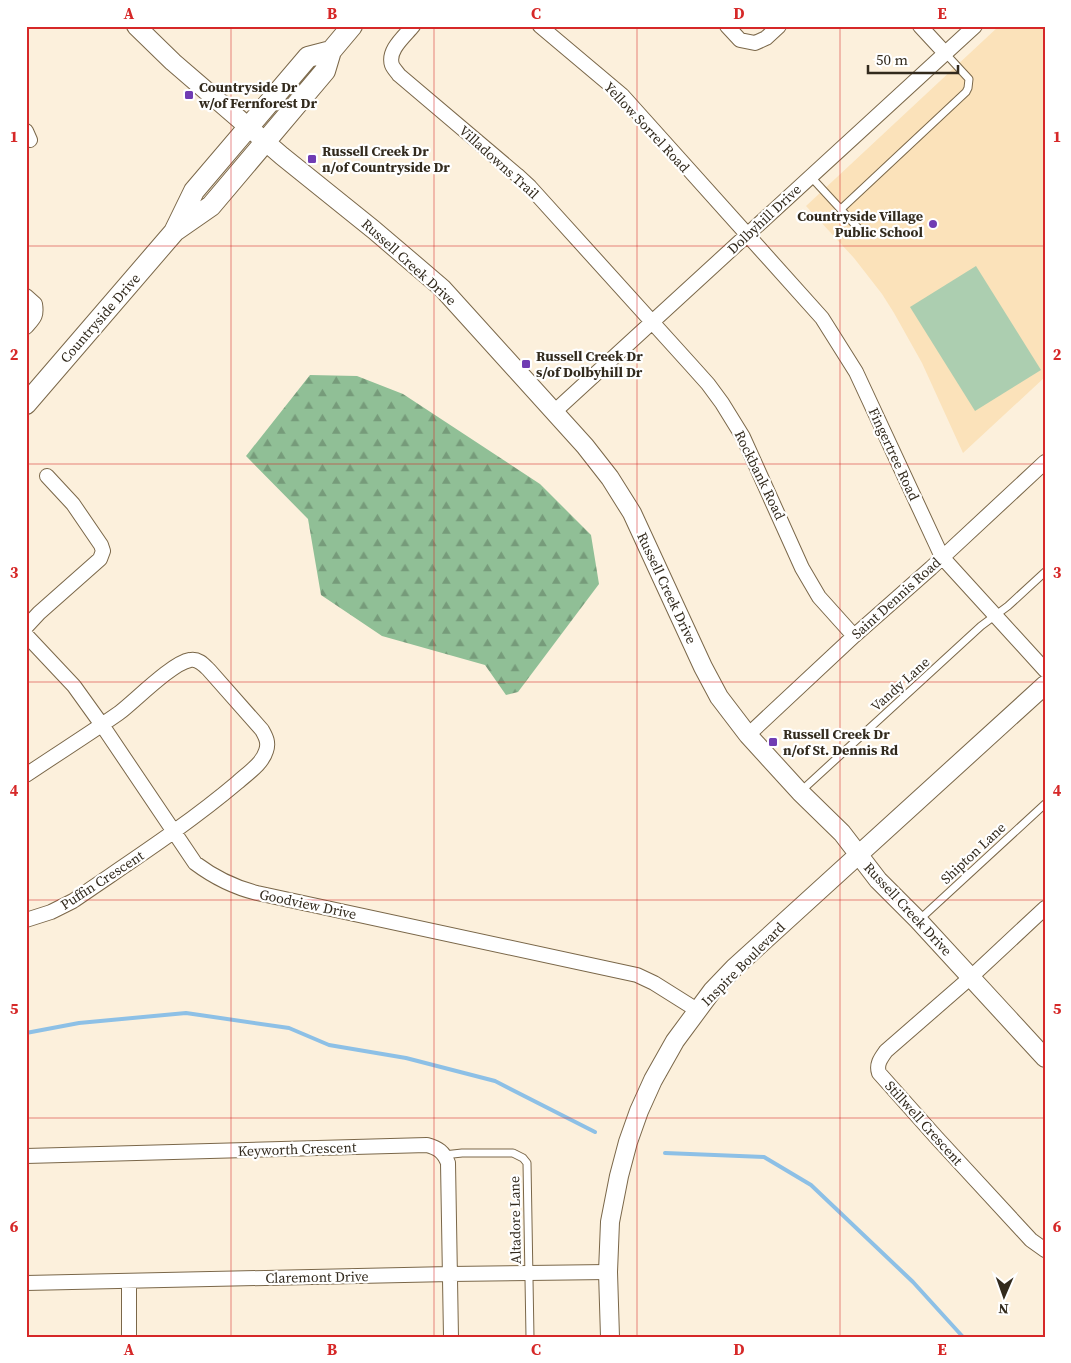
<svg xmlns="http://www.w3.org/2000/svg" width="1071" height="1363" font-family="'Source Serif 4',serif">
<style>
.built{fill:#fbe2ba}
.green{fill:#acceb0}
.forest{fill:url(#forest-firs)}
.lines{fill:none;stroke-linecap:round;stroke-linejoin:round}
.stream{stroke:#8dc0e6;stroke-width:4}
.service-casing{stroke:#7a6749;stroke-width:9}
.minor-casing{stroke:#7a6749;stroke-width:16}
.tertiary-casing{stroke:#7a6749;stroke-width:20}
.secondary-casing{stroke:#7a6749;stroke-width:22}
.service{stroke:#fff;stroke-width:7}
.minor{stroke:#fff;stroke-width:14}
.tertiary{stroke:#fff;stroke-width:18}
.secondary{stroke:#fff;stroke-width:20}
.grid{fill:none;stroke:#d62828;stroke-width:1;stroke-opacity:0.55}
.poi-dot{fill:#703cb3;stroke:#fff;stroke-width:2}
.labels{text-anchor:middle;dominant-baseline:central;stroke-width:4.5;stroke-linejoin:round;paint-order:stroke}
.poi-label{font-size:14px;font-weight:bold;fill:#322a1d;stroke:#fff;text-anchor:start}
.street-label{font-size:14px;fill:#322a1d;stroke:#fff}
.neatline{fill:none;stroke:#d62828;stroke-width:2}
.grid-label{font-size:16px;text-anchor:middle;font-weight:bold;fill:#d62828}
</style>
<defs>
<pattern id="forest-firs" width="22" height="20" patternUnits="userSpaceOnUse" patternTransform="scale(1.25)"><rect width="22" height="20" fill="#90bf96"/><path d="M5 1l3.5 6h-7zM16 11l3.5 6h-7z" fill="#769b7a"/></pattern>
</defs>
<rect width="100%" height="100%" fill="#fcf0dc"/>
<path class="built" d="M999,26H1045V377L963,453L922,363L894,313L882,294L854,258L806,206Z"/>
<path class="green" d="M976,266L1041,370L975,411L910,307Z"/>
<path class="forest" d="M310,375L357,376L403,394L540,484L591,535L599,584L518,692L506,695L485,665L382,636L321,595L308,519L246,456Z"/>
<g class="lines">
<path class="stream" d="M26,1033L79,1023L186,1013L289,1028L329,1045L406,1058L495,1081L595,1132
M665,1153L764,1157L811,1185L913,1282L963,1337"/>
<g class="service-casing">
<path id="service" d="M811,177L858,228
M841,209L966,92L968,88L969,79L945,53
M800,792L981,626L1008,606L1045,572
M919,920L1045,804
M444,1155L462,1153H513L523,1158L527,1163L530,1337"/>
</g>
<g class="minor-casing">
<path id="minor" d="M413,26C405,36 387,50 392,65C393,68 397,72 399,75L517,175L530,187L691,365L708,384L722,403L743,437L802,568L819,597L854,636
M540,26L622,95L822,318L856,372L942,557L1045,670
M727,26L740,40L755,43L766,38L779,26
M920,26L945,53
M26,131L30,140
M26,296L35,304C37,316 34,318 26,327
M554,412L975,26
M26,627L39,613L100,559L103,551L101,545L73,504L47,476
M26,635L74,686L102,725L195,863C215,878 233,887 257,893L637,975L654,983L697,1010
M748,735L854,636L931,568L1045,462
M26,775C57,754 89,734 119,713C136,700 172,663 190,660C198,658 204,665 209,670L262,730C266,737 269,743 266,751C262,764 248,773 238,782C186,826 128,863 73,901L51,912L26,920
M1045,908L971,977L886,1051C881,1058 876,1064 879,1073L936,1137L1031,1240L1045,1250
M26,1156L427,1145C438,1148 444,1152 448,1163L451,1337
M129,1282V1337
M26,1283L450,1274L608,1272"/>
</g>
<g class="tertiary-casing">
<path id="tertiary" d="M136,26L173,62L282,156L374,230L442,288L585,446L610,478L632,513L703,667L719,697L748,735L800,792L842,833L878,880L918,920L1045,1058
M610,1337L608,1272L610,1222L619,1176L628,1142L639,1111L653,1080L675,1041L712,991L734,968L1045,685"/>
</g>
<g class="secondary-casing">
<path id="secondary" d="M175,231L211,206L325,71L331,51L352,26
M26,404L174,232L194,191L308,57L331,51"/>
</g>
<use href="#service" class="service"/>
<use href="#minor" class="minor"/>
<use href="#tertiary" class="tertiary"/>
<use href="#secondary" class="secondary"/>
</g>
<path class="grid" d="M231,26V1337M434,26V1337M637,26V1337M840,26V1337M26,246H1045M26,464H1045M26,682H1045M26,900H1045M26,1118H1045"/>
<g class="poi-dot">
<rect x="184" y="90" width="10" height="10" rx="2.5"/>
<rect x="307" y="154" width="10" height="10" rx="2.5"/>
<circle cx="933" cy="224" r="5"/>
<rect x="521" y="359" width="10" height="10" rx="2.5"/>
<rect x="768" y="737" width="10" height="10" rx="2.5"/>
</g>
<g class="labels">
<g class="poi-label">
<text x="199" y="87">Countryside Dr<tspan x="199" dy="16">w/of Fernforest Dr</tspan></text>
<text x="322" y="151">Russell Creek Dr<tspan x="322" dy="16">n/of Countryside Dr</tspan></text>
<text x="923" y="216" text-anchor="end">Countryside Village<tspan x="923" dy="16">Public School</tspan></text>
<text x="536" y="356">Russell Creek Dr<tspan x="536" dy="16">s/of Dolbyhill Dr</tspan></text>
<text x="783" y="734">Russell Creek Dr<tspan x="783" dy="16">n/of St. Dennis Rd</tspan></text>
</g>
<g class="street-label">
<text transform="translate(647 127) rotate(47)">Yellow Sorrel Road</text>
<text transform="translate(499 162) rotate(42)">Villadowns Trail</text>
<text transform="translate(764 219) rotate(-43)">Dolbyhill Drive</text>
<text transform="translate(409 262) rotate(42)">Russell Creek Drive</text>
<text transform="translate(100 318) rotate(-49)">Countryside Drive</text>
<text transform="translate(894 454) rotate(65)">Fingertree Road</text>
<text transform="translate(760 475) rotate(64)">Rockbank Road</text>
<text transform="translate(667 588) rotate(65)">Russell Creek Drive</text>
<text transform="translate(896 598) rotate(-42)">Saint Dennis Road</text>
<text transform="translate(900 684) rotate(-42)">Vandy Lane</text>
<text transform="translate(973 853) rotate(-43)">Shipton Lane</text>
<text transform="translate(102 880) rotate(-33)">Puffin Crescent</text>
<text transform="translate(308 904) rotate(12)">Goodview Drive</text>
<text transform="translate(908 909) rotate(47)">Russell Creek Drive</text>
<text transform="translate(743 964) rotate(-45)">Inspire Boulevard</text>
<text transform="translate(924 1123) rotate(48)">Stillwell Crescent</text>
<text transform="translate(297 1149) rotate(-2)">Keyworth Crescent</text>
<text transform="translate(515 1220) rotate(-91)">Altadore Lane</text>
<text transform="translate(317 1277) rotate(-1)">Claremont Drive</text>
</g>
</g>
<rect width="1071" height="1363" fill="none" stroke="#ffffff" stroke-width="55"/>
<g transform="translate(1004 1296) rotate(182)" stroke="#ffffff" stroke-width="4" paint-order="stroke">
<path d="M0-4L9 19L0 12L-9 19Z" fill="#322a1d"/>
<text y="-8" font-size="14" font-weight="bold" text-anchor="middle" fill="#322a1d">N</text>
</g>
<path d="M868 65v8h90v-8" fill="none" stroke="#322a1d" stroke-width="2.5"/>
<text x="876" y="65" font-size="15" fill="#322a1d" stroke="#ffffff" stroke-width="4" paint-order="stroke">50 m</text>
<rect x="28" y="28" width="1016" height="1308" class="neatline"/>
<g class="grid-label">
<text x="129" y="19">A</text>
<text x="332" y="19">B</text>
<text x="536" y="19">C</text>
<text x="739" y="19">D</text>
<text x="942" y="19">E</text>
<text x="14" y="142">1</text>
<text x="1057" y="142">1</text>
<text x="14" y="360">2</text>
<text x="1057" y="360">2</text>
<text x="14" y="578">3</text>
<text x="1057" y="578">3</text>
<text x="14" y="796">4</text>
<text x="1057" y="796">4</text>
<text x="14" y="1014">5</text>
<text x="1057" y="1014">5</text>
<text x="14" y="1232">6</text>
<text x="1057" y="1232">6</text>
<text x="129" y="1355">A</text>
<text x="332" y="1355">B</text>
<text x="536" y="1355">C</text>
<text x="739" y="1355">D</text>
<text x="942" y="1355">E</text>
</g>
</svg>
